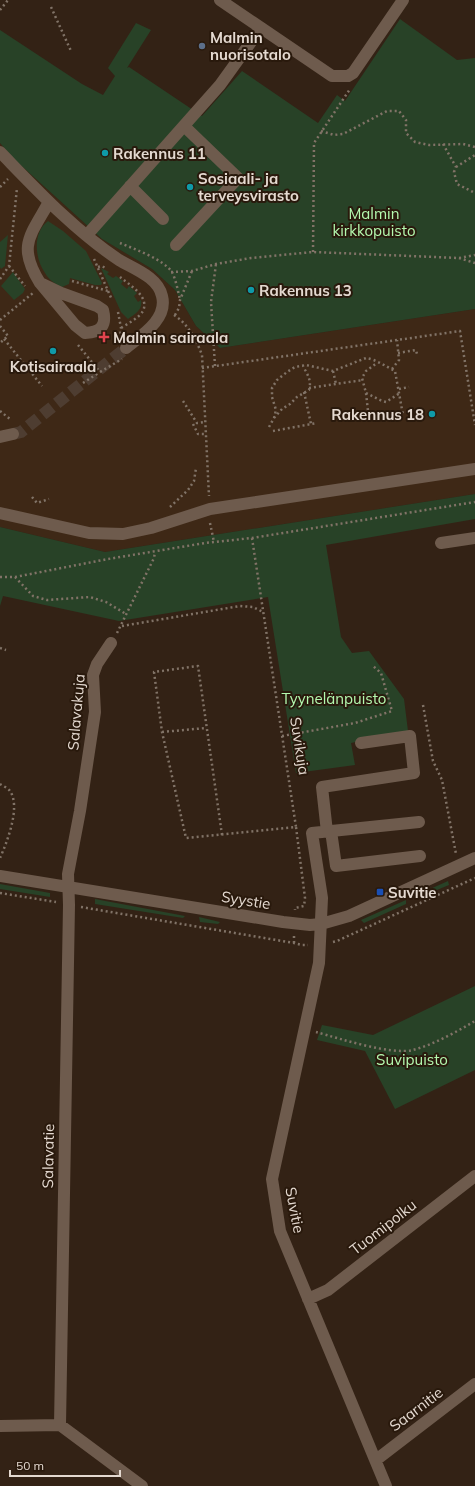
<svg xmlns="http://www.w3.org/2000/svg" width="475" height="1486" font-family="Mulish,sans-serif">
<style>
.built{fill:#3e2816}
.green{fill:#284227}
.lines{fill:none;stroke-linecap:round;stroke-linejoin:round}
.minor-tunnel{stroke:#4e3d31;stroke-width:12;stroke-dasharray:12 6;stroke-linecap:butt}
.path{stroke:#817367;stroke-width:2.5;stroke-dasharray:2 3;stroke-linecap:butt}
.minor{stroke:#6e5b4d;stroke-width:12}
.service-dot{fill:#5c6f8a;stroke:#29190c;stroke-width:1.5}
.culture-dot{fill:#0f9aa8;stroke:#29190c;stroke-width:1.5}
.health-dot{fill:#e0444e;stroke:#29190c;stroke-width:1.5}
.transit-dot{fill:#1a4fb4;stroke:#29190c;stroke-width:1.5}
.labels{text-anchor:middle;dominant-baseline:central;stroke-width:4;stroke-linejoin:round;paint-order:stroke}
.poi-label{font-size:15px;font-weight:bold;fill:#e4d9d0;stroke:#29190c;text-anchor:start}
.park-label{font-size:15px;fill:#b4f9af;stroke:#29190c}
.street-label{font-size:15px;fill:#e4d9d0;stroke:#29190c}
</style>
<rect width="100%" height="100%" fill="#332215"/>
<path class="built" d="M0,143L14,159L102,239L152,269L175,290L196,326L220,348L475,309V494L105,552L0,527Z"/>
<path class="green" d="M400,19L457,60L475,58V309L220,348L196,326L175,290L152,269L102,239L14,159L0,143V30L82,84L103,95L115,76L108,68L136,23L151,30L127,68L129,67L202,116L242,71L318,123L337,95L345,101Z
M48,221L63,231L86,251L102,283L101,285H95L70,278L69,284L62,287C55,284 49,280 45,273C35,259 32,233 48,221Z
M8,235L5,266L1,269L0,267V242Z
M101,268L109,272L107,274L113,278L116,276L123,281L121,284L127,289L129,286L137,293L134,296L138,302L141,300C143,310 135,314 128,319L121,312Z
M13,272L25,289L23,293L14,300L1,286Z
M475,494V519L326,545L341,637L352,653L369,651L404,699L408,731L351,743L355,765L296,773L268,597L119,621L3,596L0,606V527L105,552Z
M448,881L449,885L420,897L419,894Z
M0,884L50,893V897L0,889Z
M95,899L185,916L183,918L95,904Z
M406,900V904L364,923L361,920Z
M199,917L220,922L218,924L200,922Z
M475,986V1070L395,1109L365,1051L317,1040L322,1025L373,1035Z"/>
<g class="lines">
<path class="minor-tunnel" d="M13,434L21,432L126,348"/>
<path class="path" d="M51,7L71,51
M0,10L8,0
M321,131L334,135L343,134L387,111H399L406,120V133L415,142L429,145L463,144L475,147
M443,144L456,167L454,172L457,184L475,193
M456,167L475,155
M0,187L8,179
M120,243C134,249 163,259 172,272C176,280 178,291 180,300
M313,252L314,143L350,89
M459,258L475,263
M94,259L112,300
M9,266L25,286
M98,267L102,266L107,269
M171,272L192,271L216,264L251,258L313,252L459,258L475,255
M120,277C128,284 150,296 143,311C139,318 127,324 121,328
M0,279L9,266L17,188
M72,281L108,291
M118,312L121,328L120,336
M174,315C188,324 196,339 202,355L209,496
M175,315L179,308L180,300L192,271
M0,320L33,293
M0,326L8,336L0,343
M4,339L42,386
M78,345L100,372L122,359
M398,353L416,350L417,354
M215,366L211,302L216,264
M202,368L460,331L475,425
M392,369L399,360L397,340
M333,371L336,384
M83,383L100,372
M309,388L363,380
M399,389L409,387
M304,392L311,424
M366,393L382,401L386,402L400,393
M183,401L197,423L205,422
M0,411L10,419L11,421
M274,418L282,409L290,404L297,397L309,390C312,380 307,374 303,366
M369,420L366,393L362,378L366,371L377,363
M193,424L198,434H206
M269,427L274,418L276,410L272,397V388L277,380L287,372L295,367L306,365L333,371L366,358C375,359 387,367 395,371L403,415
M273,431L317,423
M32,497L37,503L49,499
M170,507L188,490L194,481L196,468
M210,523L214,542
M252,538L296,827
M0,577H15L108,559L205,543L252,538L475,502
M15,577L33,596L47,600L90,597L106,602L126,614
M122,626L240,606L253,607L263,612
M117,633L154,558L155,552
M0,648L6,650
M423,705L433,761L442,780L456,854
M162,732L206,728
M282,736L355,723L392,711L381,673L373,666
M0,784C3,786 8,788 10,791C21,807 7,842 0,858
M222,835L198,666L154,672L162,732L186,838L296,827L305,898L304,906L295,908V910
M0,893L56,902
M81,907L294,943L302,945H308
M333,942L337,941L475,878
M294,943V935
M316,1032C341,1039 390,1055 413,1050C435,1044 456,1032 475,1021"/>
<path class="minor" d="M220,0L332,76H348L353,73L403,0
M0,152C37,190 74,230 119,260C134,269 158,277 162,296C168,319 142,335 126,348
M130,186L163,219
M87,235L220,85L261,28
M176,245L238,178L184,126
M40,283L61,293L97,306L103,310C107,326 101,332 85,333L75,325L40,283C17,246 30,236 49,202
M0,437L13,434
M0,513L89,533L123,534L151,528L210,509L475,469
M441,543L475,538
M331,831L336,866L420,856
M327,832L322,787L414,773L410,736L361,743
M0,876L283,922L310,925L321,924L349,916L475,858
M308,1299L328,1290L475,1176
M60,1425L69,905L68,874L80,811L95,712L93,675L97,664L111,643
M0,1426L60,1425L142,1486
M376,1460L475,1384
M386,1486L280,1231L272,1179L319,963L322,898L312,833L419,822"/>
</g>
<circle class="service-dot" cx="202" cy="46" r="4"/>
<g class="culture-dot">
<circle cx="105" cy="153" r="4"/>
<circle cx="190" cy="187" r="4"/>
<circle cx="251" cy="290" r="4"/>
<circle cx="53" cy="351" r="4"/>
<circle cx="432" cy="414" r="4"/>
</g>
<path class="health-dot" d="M102 331h4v4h4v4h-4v4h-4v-4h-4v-4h4z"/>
<rect class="transit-dot" x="376" y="888" width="8" height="8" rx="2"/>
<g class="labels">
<g class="poi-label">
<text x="210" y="37">Malmin<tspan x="210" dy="17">nuorisotalo</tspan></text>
<text x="113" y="153">Rakennus 11</text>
<text x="198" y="178">Sosiaali- ja<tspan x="198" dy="17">terveysvirasto</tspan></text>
<text x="259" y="290">Rakennus 13</text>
<text x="113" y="337">Malmin sairaala</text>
<text x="53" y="366" text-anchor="middle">Kotisairaala</text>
<text x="424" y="414" text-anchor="end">Rakennus 18</text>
<text x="388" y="892">Suvitie</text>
</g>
<g class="park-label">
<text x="374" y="213">Malmin<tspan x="374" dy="17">kirkkopuisto</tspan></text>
<text x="334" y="698">Tyynelänpuisto</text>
<text x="412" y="1059">Suvipuisto</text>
</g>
<g class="street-label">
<text transform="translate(76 712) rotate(-85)">Salavakuja</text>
<text transform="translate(300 746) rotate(81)">Suvikuja</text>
<text transform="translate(246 900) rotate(9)">Syystie</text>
<text transform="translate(48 1156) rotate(-89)">Salavatie</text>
<text transform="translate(295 1210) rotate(79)">Suvitie</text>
<text transform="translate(383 1227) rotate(-38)">Tuomipolku</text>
<text transform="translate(416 1409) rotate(-37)">Saarnitie</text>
</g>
</g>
<path d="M10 1470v6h110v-6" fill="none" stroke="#e4d9d0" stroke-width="2"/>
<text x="16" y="1470" font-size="12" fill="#e4d9d0" stroke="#29190c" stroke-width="3" paint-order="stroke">50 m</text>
</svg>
